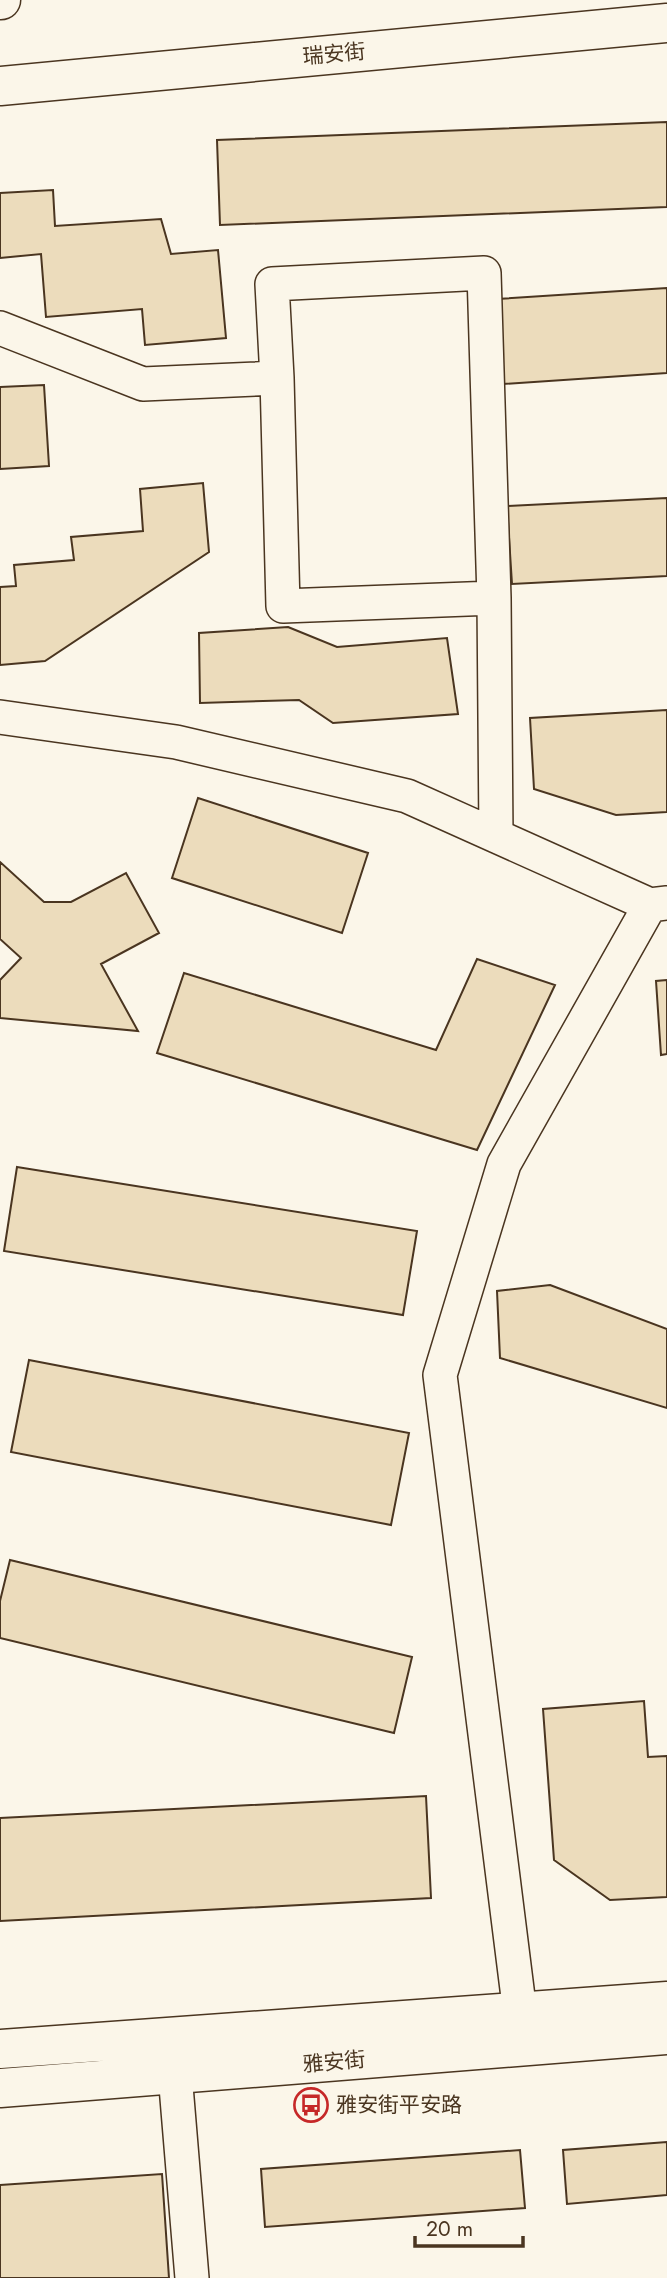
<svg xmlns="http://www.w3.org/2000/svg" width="667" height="2278" font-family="Jost,'Noto Sans SC',sans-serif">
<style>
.building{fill:#ecdcbc;stroke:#4a3520;stroke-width:2}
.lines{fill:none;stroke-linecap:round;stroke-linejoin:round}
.minor-casing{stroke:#4a3520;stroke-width:36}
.secondary-casing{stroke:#4a3520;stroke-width:41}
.minor{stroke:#fbf6e9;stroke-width:33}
.secondary{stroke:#fbf6e9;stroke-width:38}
.labels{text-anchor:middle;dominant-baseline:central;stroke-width:5;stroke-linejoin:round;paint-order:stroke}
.street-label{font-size:21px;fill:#4a3520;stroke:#fbf6e9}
.poi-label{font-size:21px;fill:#4a3520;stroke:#fbf6e9;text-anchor:start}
</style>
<rect width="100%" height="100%" fill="#fbf6e9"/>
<path class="building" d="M667,122V207L220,225L217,140Z
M53,190L55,226L161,219L171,254L218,250L226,338L145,345L142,309L46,317L41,254L0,258V193Z
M667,288V373L503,384L497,299Z
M44,385L49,466L0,469V387Z
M203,483L209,552L45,661L0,665V587L16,586L14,565L74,560L71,537L143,531L140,489Z
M667,498V576L512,584L507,506Z
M288,627L337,647L447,638L458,714L333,723L299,700L200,703L199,633Z
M667,710V812L616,815L534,789L530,718Z
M198,798L368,853L342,933L172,878Z
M0,862L44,902H71L126,873L159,933L101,964L138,1031L0,1018V980L21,958L0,939Z
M477,959L555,985L477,1150L157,1053L184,973L436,1050Z
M667,980V1054L661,1055L656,981Z
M17,1167L417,1231L403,1315L4,1251Z
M550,1285L667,1329V1408L500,1358L497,1291Z
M29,1360L409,1433L391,1525L11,1452Z
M10,1560L412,1657L394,1733L0,1638V1601Z
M644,1701L648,1757L667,1756V1897L610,1900L554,1860L543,1709Z
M426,1796L431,1898L0,1921V1818Z
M667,2142V2195L567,2204L563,2150Z
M520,2150L525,2208L265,2227L261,2169Z
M162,2174L169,2278H0V2185Z"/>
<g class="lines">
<g class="minor-casing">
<path id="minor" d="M0,328L143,384L277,378L283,606L494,598
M277,378L272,284L484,273L494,598L496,836
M0,717L176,742L407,796L650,905L667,903
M520,2013L440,1375L504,1164L650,905
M173,2050L192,2278"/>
</g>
<g class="secondary-casing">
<path id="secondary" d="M0,0H1
M0,86L667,23
M0,2049L667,2001
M0,2088L667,2035"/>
</g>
<use href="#minor" class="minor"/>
<use href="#secondary" class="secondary"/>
</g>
<defs>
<g id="bus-ring" transform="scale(1.75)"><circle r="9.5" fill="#fbf6e9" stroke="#c62828" stroke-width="1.5"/><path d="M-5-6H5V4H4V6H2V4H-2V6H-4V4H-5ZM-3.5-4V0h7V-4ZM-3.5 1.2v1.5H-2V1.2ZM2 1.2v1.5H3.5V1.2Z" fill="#c62828"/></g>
</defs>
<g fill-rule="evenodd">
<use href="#bus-ring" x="311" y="2105"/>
</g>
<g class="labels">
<g class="street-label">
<text transform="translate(334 54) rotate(-5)">瑞安街</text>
<text transform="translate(334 2062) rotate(-5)">雅安街</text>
</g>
<g class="poi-label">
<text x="336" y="2105">雅安街平安路</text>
</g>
</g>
<path d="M415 2236v10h108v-10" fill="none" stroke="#4a3520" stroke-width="3.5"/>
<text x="426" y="2236" font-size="21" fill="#4a3520" stroke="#fbf6e9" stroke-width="5" paint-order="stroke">20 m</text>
</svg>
